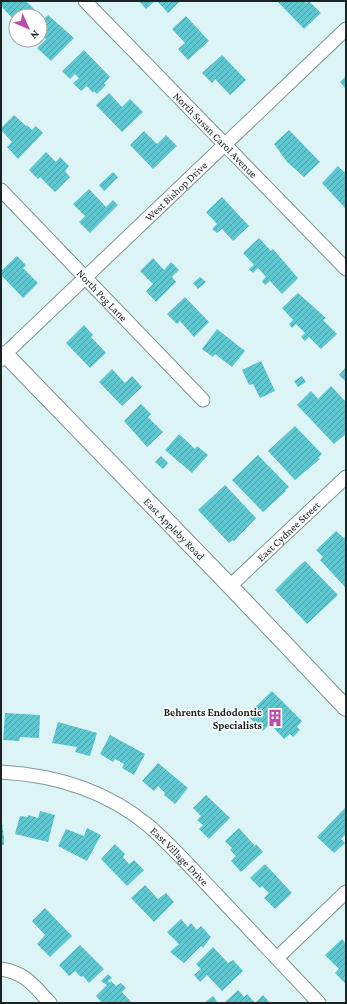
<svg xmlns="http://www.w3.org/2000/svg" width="347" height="1004" font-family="'Crimson Pro',serif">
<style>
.building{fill:url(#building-hatch)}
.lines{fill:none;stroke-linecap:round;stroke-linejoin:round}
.minor-casing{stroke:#7e9496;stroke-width:15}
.tertiary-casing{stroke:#7e9496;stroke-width:18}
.minor{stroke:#fff;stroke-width:13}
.tertiary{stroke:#fff;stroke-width:16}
.labels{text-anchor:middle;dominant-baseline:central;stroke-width:3;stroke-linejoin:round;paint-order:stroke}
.street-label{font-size:11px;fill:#1b2425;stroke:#fff}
.poi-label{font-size:11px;font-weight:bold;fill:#1b2425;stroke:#fff;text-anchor:end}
</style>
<defs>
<pattern id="building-hatch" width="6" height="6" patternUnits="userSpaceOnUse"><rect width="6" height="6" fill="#60c6cf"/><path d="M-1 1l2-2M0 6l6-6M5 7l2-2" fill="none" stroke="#4ea1a8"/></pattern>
</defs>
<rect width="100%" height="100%" fill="#dcf4f6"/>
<path class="building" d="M1,1H26L35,10L28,16H16V22L1,6Z
M139,1H155L146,9Z
M157,1H180L168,13Z
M277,1H304L306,3L309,1L321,13L304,29Z
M48,15L74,38L51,61L37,48L46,39L40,34V23Z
M186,16L209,41L188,60L178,49L185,43L172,29Z
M84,50L110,77L104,83L106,85L97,94L94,91L93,93L87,86L81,91L73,83L79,78L75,74L70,79L62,71Z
M222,55L246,80L230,95L215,79L212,83L202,73Z
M346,76V89L340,82Z
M109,93L122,107L130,99L143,112L122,132L96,105Z
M14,115L26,126L27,125L32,130L36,126L43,133L18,159L7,147L12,142L1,130V128Z
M289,130L320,162L304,177L287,162L274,144Z
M144,131L157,144L166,135L177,146L153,169L130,145Z
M46,152L56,162L60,157L69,166L65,171L70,177L55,192L40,177L38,179L29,170Z
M338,166L344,172L346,170V209L322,183Z
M113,172L118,177L104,191L99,185Z
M89,189L106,207L113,200L118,205L90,233L79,222L85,216L73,204Z
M222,197L249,226L233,241L222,229L217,233L212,229L217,224L206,212Z
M259,238L271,251L273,249L298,278L282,294L270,281L265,285L262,281L266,277L258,268L253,273L249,269L254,265L243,253Z
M17,256L26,265L23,268L38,283L23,298L1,275V271Z
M153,258L164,270L171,262L179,270L172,277L176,282L156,302L146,291L153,284L140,271Z
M200,277L206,282L198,289L193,283Z
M298,293L326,318L323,320L337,334L321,349L309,337L305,341L301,337L305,333L296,324L292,328L289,324L293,320L282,308Z
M185,297L209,322L194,337L180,321L177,324L167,314Z
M84,325L93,335L91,337L106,353L90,368L66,343Z
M217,329L245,351L232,367L215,354L213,357L202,349Z
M261,361L275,391L260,398L253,384L249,385L242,370Z
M346,367V382L339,375Z
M112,369L125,383L132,376L142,387L122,406L99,382Z
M302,376L306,382L298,387L294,381Z
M331,386L346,402V434L334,444L297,405L311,391L318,399Z
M141,404L151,414L148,417L163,432L147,447L124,421Z
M295,426L322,454L318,458L320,459L295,480L268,451Z
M179,434L195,449L197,446L208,455L192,473L165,450Z
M258,455L289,487L285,490L286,491L263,512L232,480Z
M161,456L168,463L163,469L155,462Z
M225,485L256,518L234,541L233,540L229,543L198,510Z
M336,531L344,538L346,536V588L320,560L323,557L316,550Z
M305,561L338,595L307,624L275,590L300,565Z
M272,691L302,721L297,727L300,730L293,737L290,734L284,739L270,724L263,731L247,715Z
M5,713L40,715L39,738L20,737L19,741L3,740Z
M58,722L97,733L90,756L75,752L77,747L52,743Z
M110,735L145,754L134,775L122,768L124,764L115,759L113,762L100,754Z
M158,763L188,788L175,804L164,795L165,793L158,786L154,791L142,781Z
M206,795L230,818L209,839L199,829L203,825L197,820L201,816L193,808Z
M345,808L346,834L341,839L345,843L334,853L317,837Z
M40,811L55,815L48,842L15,834L20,816L28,817V815L38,818Z
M1,815L4,838V845H1Z
M87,828L101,835L87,861L58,846L66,829L84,836Z
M239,828L255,846L256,844L263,852L241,872L231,861L236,856L230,850L232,848L225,841Z
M115,844L125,854L123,857L129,864L134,860L144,870L127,886L101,859Z
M265,864L292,893L275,909L264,898L269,893L262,886L260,888L250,878Z
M145,885L158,899L166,893L174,902L154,922L131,898Z
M45,908L72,936L50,957L37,944L45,935L32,921Z
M181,919L188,927L191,923L197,930L201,926L211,937L203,948L201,946L184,963L170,952L179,944L167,932Z
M342,939L346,944V984L335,973L339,969L325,955Z
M80,945L104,969L89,983L83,976L81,977L75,971L69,976L59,965Z
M213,947L228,963L233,960L243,971L222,991L207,975L200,982L194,975L201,969L196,964Z
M108,974L112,978L108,981L110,983L111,981L116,986L121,983L126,988L122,992L132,1003H102L96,996L107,985L101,981Z
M238,990L244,997L247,994L255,1003L263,995L270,1003H224Z
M213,996L217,1001L215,1003H204Z"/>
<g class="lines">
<g class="minor-casing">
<g id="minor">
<path id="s1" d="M85,1L346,269"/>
<path id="s2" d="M1,190L203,400"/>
<path id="s3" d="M5,354L346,29"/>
<path id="s4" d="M230,586L346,477"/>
<path id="s5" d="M1,772C55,775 107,791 149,826C173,847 195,872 217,895C251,931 285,967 319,1003"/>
<path d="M277,958L346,892"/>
<path d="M1,969C26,973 33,985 50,1003"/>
</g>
</g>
<g class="tertiary-casing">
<g id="tertiary">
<path id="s6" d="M1,358L5,354L230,586L346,708"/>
</g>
</g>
<use href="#minor" class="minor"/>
<use href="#tertiary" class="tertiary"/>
</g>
<defs>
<g id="building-bare" transform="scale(1.38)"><path d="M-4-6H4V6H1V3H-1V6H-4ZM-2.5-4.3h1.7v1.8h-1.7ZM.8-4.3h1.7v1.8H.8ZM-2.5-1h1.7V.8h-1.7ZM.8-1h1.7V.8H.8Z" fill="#b94eaf" stroke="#fff" stroke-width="2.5" paint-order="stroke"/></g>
</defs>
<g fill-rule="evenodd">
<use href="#building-bare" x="275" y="718"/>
</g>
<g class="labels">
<g class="street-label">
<text stroke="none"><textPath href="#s1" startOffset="187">North Susan Carol Avenue</textPath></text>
<text stroke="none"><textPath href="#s3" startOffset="236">West Bishop Drive</textPath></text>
<text stroke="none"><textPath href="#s2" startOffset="146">North Peg Lane</textPath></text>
<text stroke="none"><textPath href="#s6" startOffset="249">East Appleby Road</textPath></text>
<text stroke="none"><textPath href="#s4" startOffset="80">East Cydnee Street</textPath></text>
<text stroke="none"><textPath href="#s5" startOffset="203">East Village Drive</textPath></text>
</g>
<g class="poi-label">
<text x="262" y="712">Behrents Endodontic<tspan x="262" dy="13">Specialists</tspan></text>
</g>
</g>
<rect width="347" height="1004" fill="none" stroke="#1b2425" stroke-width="4"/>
<g transform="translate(28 28) rotate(135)"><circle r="19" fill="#ffffff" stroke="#a4a7a8"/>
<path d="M0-3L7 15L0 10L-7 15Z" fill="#b94eaf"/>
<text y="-6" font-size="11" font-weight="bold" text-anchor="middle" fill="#1b2425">N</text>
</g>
</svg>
